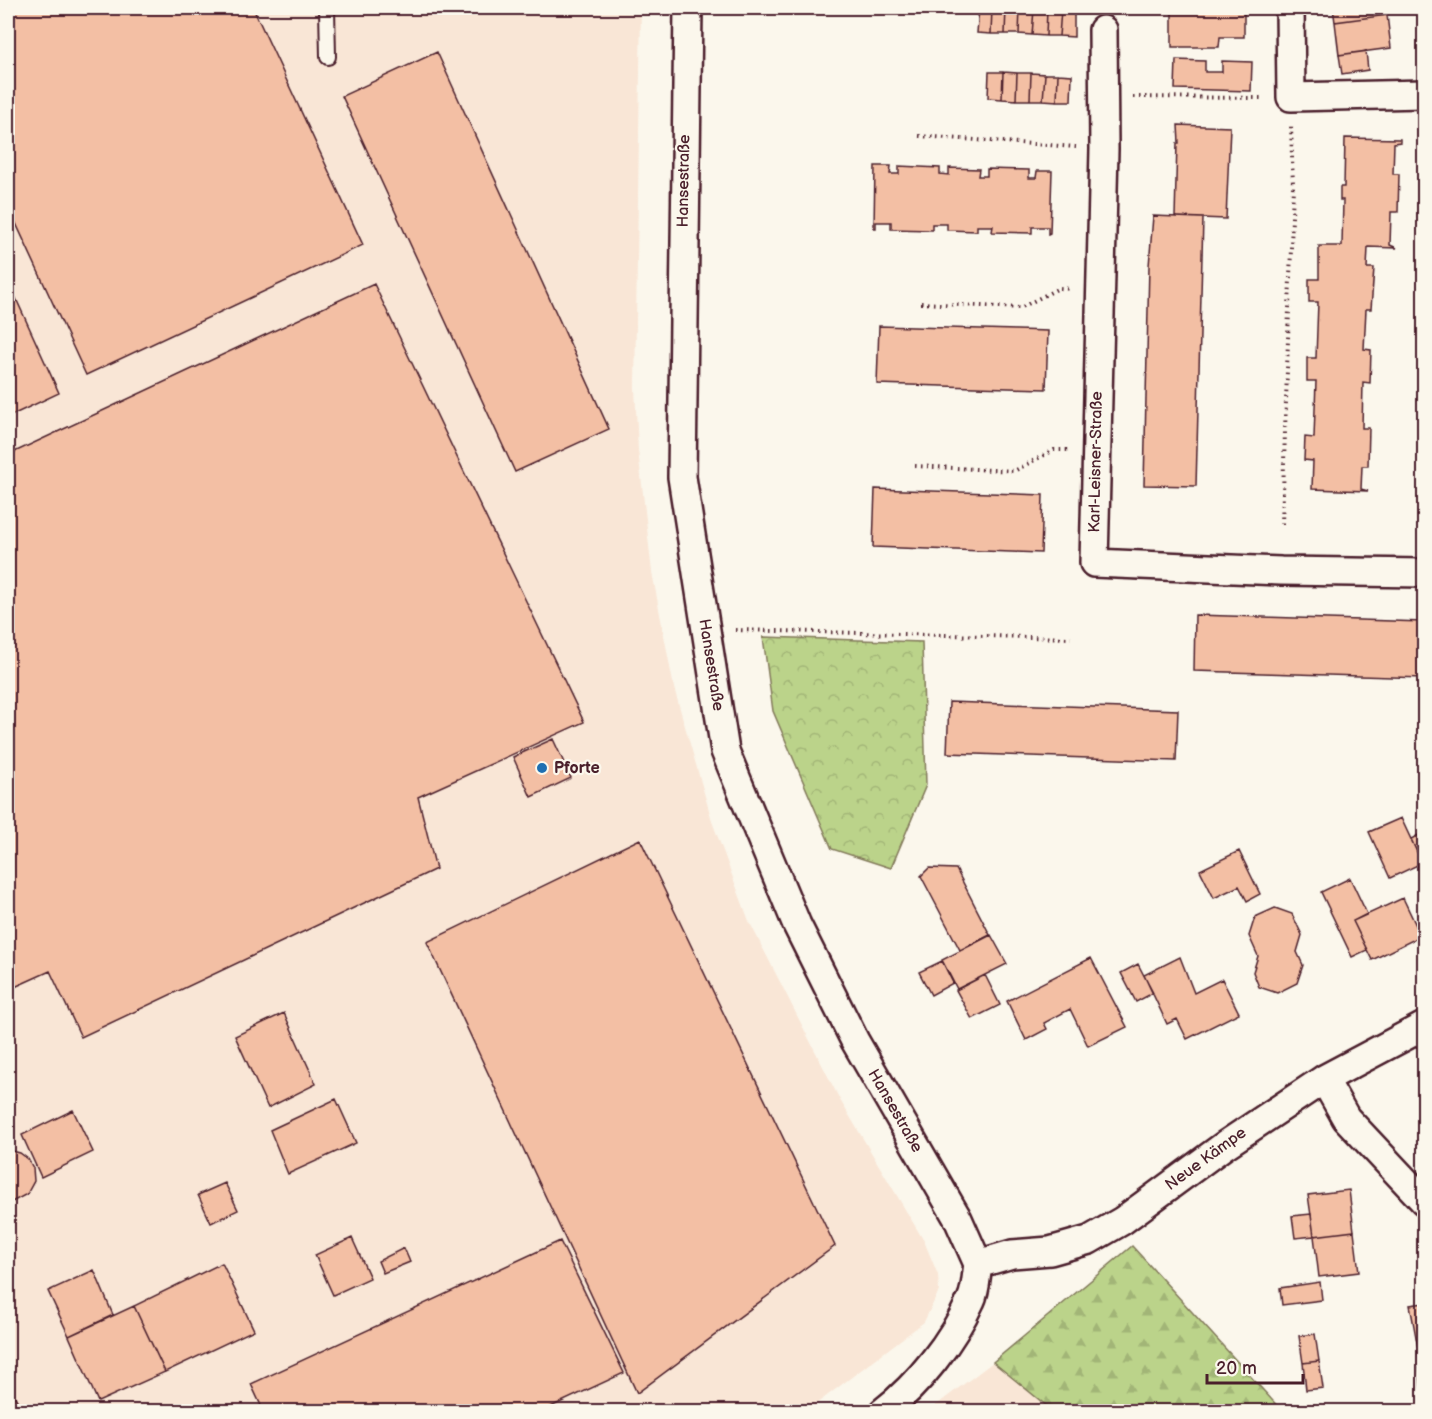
<svg xmlns="http://www.w3.org/2000/svg" width="1432" height="1419" font-family="'Balsamiq Sans',sans-serif">
<style>
.built{fill:#f9e6d6}
.forest{fill:url(#forest-firs);stroke:#82795a;stroke-width:1.5}
.park{fill:url(#park-crowns);stroke:#82795a;stroke-width:1.5}
.building{fill:#f3bfa4;stroke:#4a1f2b;stroke-width:1.5}
.lines{fill:none;stroke-linecap:round;stroke-linejoin:round}
.lane-casing{stroke:#4a1f2b;stroke-width:18}
.street-casing{stroke:#4a1f2b;stroke-width:32}
.path{stroke:#4a1f2b;stroke-width:4;stroke-dasharray:1.5 4.5;stroke-linecap:butt}
.lane{stroke:#fbf7ec;stroke-width:14}
.street{stroke:#fbf7ec;stroke-width:27}
.poi-dot{fill:#1f6fb2;stroke:#fbf7ec;stroke-width:2}
.labels{text-anchor:middle;dominant-baseline:central;stroke-width:4.5;stroke-linejoin:round;paint-order:stroke}
.street-label{font-size:16px;fill:#4a1f2b;stroke:#fbf7ec}
.poi-label{font-size:16px;font-weight:bold;fill:#4a1f2b;stroke:#fbf7ec;text-anchor:start}
</style>
<defs>
<pattern id="forest-firs" width="22" height="20" patternUnits="userSpaceOnUse" patternTransform="scale(1.5)"><rect width="22" height="20" fill="#bbd38a"/><path d="M5 1l3.5 6h-7zM16 11l3.5 6h-7z" fill="#a2b577"/></pattern>
<pattern id="park-crowns" width="20" height="18" patternUnits="userSpaceOnUse" patternTransform="scale(1.5)"><rect width="20" height="18" fill="#bbd38a"/><path d="M2 6a3 3 0 1 1 6 0M12 15a3 3 0 1 1 6 0" fill="none" stroke="#a2b577"/></pattern>
</defs>
<rect width="100%" height="100%" fill="#fbf7ec"/>
<filter id="ink" filterUnits="userSpaceOnUse"><feTurbulence type="fractalNoise" baseFrequency=".0167" numOctaves="2"/><feDisplacementMap in="SourceGraphic" scale="12" xChannelSelector="R" yChannelSelector="G"/><feConvolveMatrix kernelMatrix="1 2 1 2 8 2 1 2 1" color-interpolation-filters="sRGB"/></filter>
<g filter="url(#ink)">
<path class="built" d="M8,8H641L635,388L638,450L652,572L674,688L713,824L749,921L840,1100L924,1241L938,1275L939,1291L924,1322L807,1411H8Z
M993,1362L1053,1411L927,1412Z"/>
<path class="forest" d="M1132,1246L1282,1411H1053L993,1362Z"/>
<path class="park" d="M763,637L922,642L926,785L891,868L832,849L773,711Z"/>
<path class="building" d="M8,8H253L363,245L86,375L8,206Z
M979,8H992L991,34L977,33Z
M992,8H1006L1005,34H991Z
M1006,8H1020L1019,34H1005Z
M1020,8L1034,9L1032,35L1019,34Z
M1172,8L1244,9V37H1220L1219,47H1172Z
M1333,8H1386L1387,15L1335,22Z
M1034,9H1047L1046,36L1032,35Z
M1047,9L1061,10L1059,36H1046Z
M1061,10H1074V37L1059,36Z
M1387,15L1391,48L1339,55L1335,22Z
M1366,51L1368,70L1342,74L1339,55Z
M437,52L609,429L515,472L342,96Z
M1176,60L1205,61V72H1222V61L1252,62L1251,91L1175,89Z
M989,72H1003L1002,99L988,98Z
M1003,72L1017,73L1016,100L1002,99Z
M1017,73H1031L1030,100H1016Z
M1031,73L1045,74L1043,100H1030Z
M1045,74H1058L1057,101L1043,100Z
M1058,74L1072,75L1071,101H1057Z
M1178,125L1230,127L1226,219L1175,217L1177,143H1179Z
M1345,138L1400,139V142L1394,143L1393,174H1399L1398,212H1391L1390,245L1397,248L1368,247L1367,268H1374L1371,309H1366L1364,349L1371,350L1370,383L1363,382L1362,428H1369L1368,466H1362L1361,489L1368,491L1312,489L1313,461L1304,460L1305,437L1314,438L1316,381H1307V358H1316L1318,302H1309V279H1319V246H1342L1343,200H1340V187H1344Z
M875,166H891L890,174H899V166L940,168V174L949,175V168L979,169L978,176H987V169L1029,170V178H1036L1037,171H1052L1050,233L1048,234V227H1032V233L992,232L993,226H977V231L947,230V224H932V230L891,229V222H876V228H874Z
M1153,216L1203,218L1196,486L1144,485L1149,266Z
M8,281L59,393L8,417Z
M374,284L584,722L418,797L436,869L81,1037L50,971L8,990V455Z
M879,326L1048,331L1046,389L877,384Z
M875,489L1043,495L1041,553L873,547Z
M1195,615L1424,622V678L1194,671Z
M949,702L1178,710L1176,761L947,753Z
M553,739L571,778L531,797L513,757Z
M1401,818L1422,863L1390,878L1369,832Z
M1424,832V862L1422,863L1411,839Z
M640,839L835,1246L637,1393L427,942Z
M1239,851L1260,894L1247,901L1239,886L1214,898L1200,870Z
M929,868L956,869L990,935L960,950L921,876Z
M1350,878L1367,914L1353,921L1367,950L1352,957L1321,892Z
M1403,898L1421,936L1372,960L1353,921Z
M1275,908L1292,914L1302,935L1297,952L1303,965L1297,983L1277,993L1259,987L1253,972L1258,956L1249,936L1255,917Z
M991,935L1007,964L957,989L942,960Z
M1180,957L1194,993L1222,979L1239,1013L1187,1039L1177,1019L1167,1024L1144,975Z
M1091,958L1127,1027L1088,1046L1070,1009L1044,1023L1047,1029L1026,1040L1007,1001Z
M942,961L953,983L931,995L919,972Z
M1138,964L1153,993L1136,1002L1121,973Z
M985,975L1000,1005L972,1019L956,990Z
M284,1013L316,1084L268,1108L235,1036Z
M1424,1086V1146H1421L1418,1093Z
M336,1099L356,1143L288,1174L270,1130Z
M73,1110L93,1152L41,1177L22,1135Z
M8,1150L20,1153L28,1159L33,1168L34,1181L27,1194L10,1203H8Z
M225,1183L238,1210L211,1223L198,1195Z
M1349,1190L1354,1231L1314,1236L1308,1195Z
M1311,1214L1314,1236L1295,1238L1292,1216Z
M1354,1231L1359,1272L1319,1277L1314,1236Z
M352,1238L370,1278L333,1295L315,1255Z
M560,1241L624,1373L540,1412H264L251,1384Z
M404,1248L410,1262L383,1273L378,1261Z
M222,1263L254,1330L165,1372L134,1306Z
M94,1270L113,1315L69,1336L48,1291Z
M1320,1282L1322,1300L1282,1305L1280,1288Z
M1424,1303V1347L1418,1348L1410,1305Z
M134,1306L165,1372L98,1402L69,1336Z
M1315,1334L1319,1361L1303,1363L1299,1336Z
M1424,1347V1393H1422L1418,1348Z
M1319,1361L1323,1388L1306,1390L1303,1363Z
M8,1385L24,1412H8Z"/>
<g class="lines">
<g class="lane-casing">
<path id="lane" d="M327,8L328,57"/>
</g>
<g class="street-casing">
<path id="street" d="M688,8L682,477L725,751L797,925L855,1041L958,1219L978,1264
M1290,8L1291,97L1424,94
M1103,30L1104,149L1094,563L1281,571L1424,573
M1324,1079L1346,1118L1424,1201
M978,1264L1012,1254L1050,1251L1089,1240L1122,1221L1225,1145L1324,1079L1424,1026
M883,1412C919,1384 952,1342 971,1300C976,1290 976,1276 978,1264"/>
</g>
<path class="path" d="M1133,97L1261,98
M919,136L1076,147
M921,303L1020,308L1059,288L1072,289
M915,466L1014,471L1054,450H1068
M1282,524L1293,186L1291,126
M735,630L1071,638"/>
<use href="#lane" class="lane"/>
<use href="#street" class="street"/>
</g>
</g>
<circle class="poi-dot" cx="542" cy="768" r="6"/>
<g class="labels">
<g class="street-label">
<text transform="translate(684 181) rotate(-89)">Hansestraße</text>
<text transform="translate(1096 462) rotate(-89)">Karl-Leisner-Straße</text>
<text transform="translate(711 665) rotate(81)">Hansestraße</text>
<text transform="translate(895 1111) rotate(60)">Hansestraße</text>
<text transform="translate(1206 1159) rotate(-36)">Neue Kämpe</text>
</g>
<g class="poi-label">
<text x="554" y="768">Pforte</text>
</g>
</g>
<rect width="1432" height="1419" fill="none" stroke="#fbf7ec" stroke-width="30"/>
<rect x="15" y="15" width="1402" height="1389" fill="none" stroke="#4a1f2b" stroke-width="2" filter="url(#ink)"/>
<path d="M1207 1374v9h96v-9" fill="none" stroke="#4a1f2b" stroke-width="3"/>
<text x="1216" y="1374" font-size="18" fill="#4a1f2b" stroke="#fbf7ec" stroke-width="4.5" paint-order="stroke">20 m</text>
</svg>
